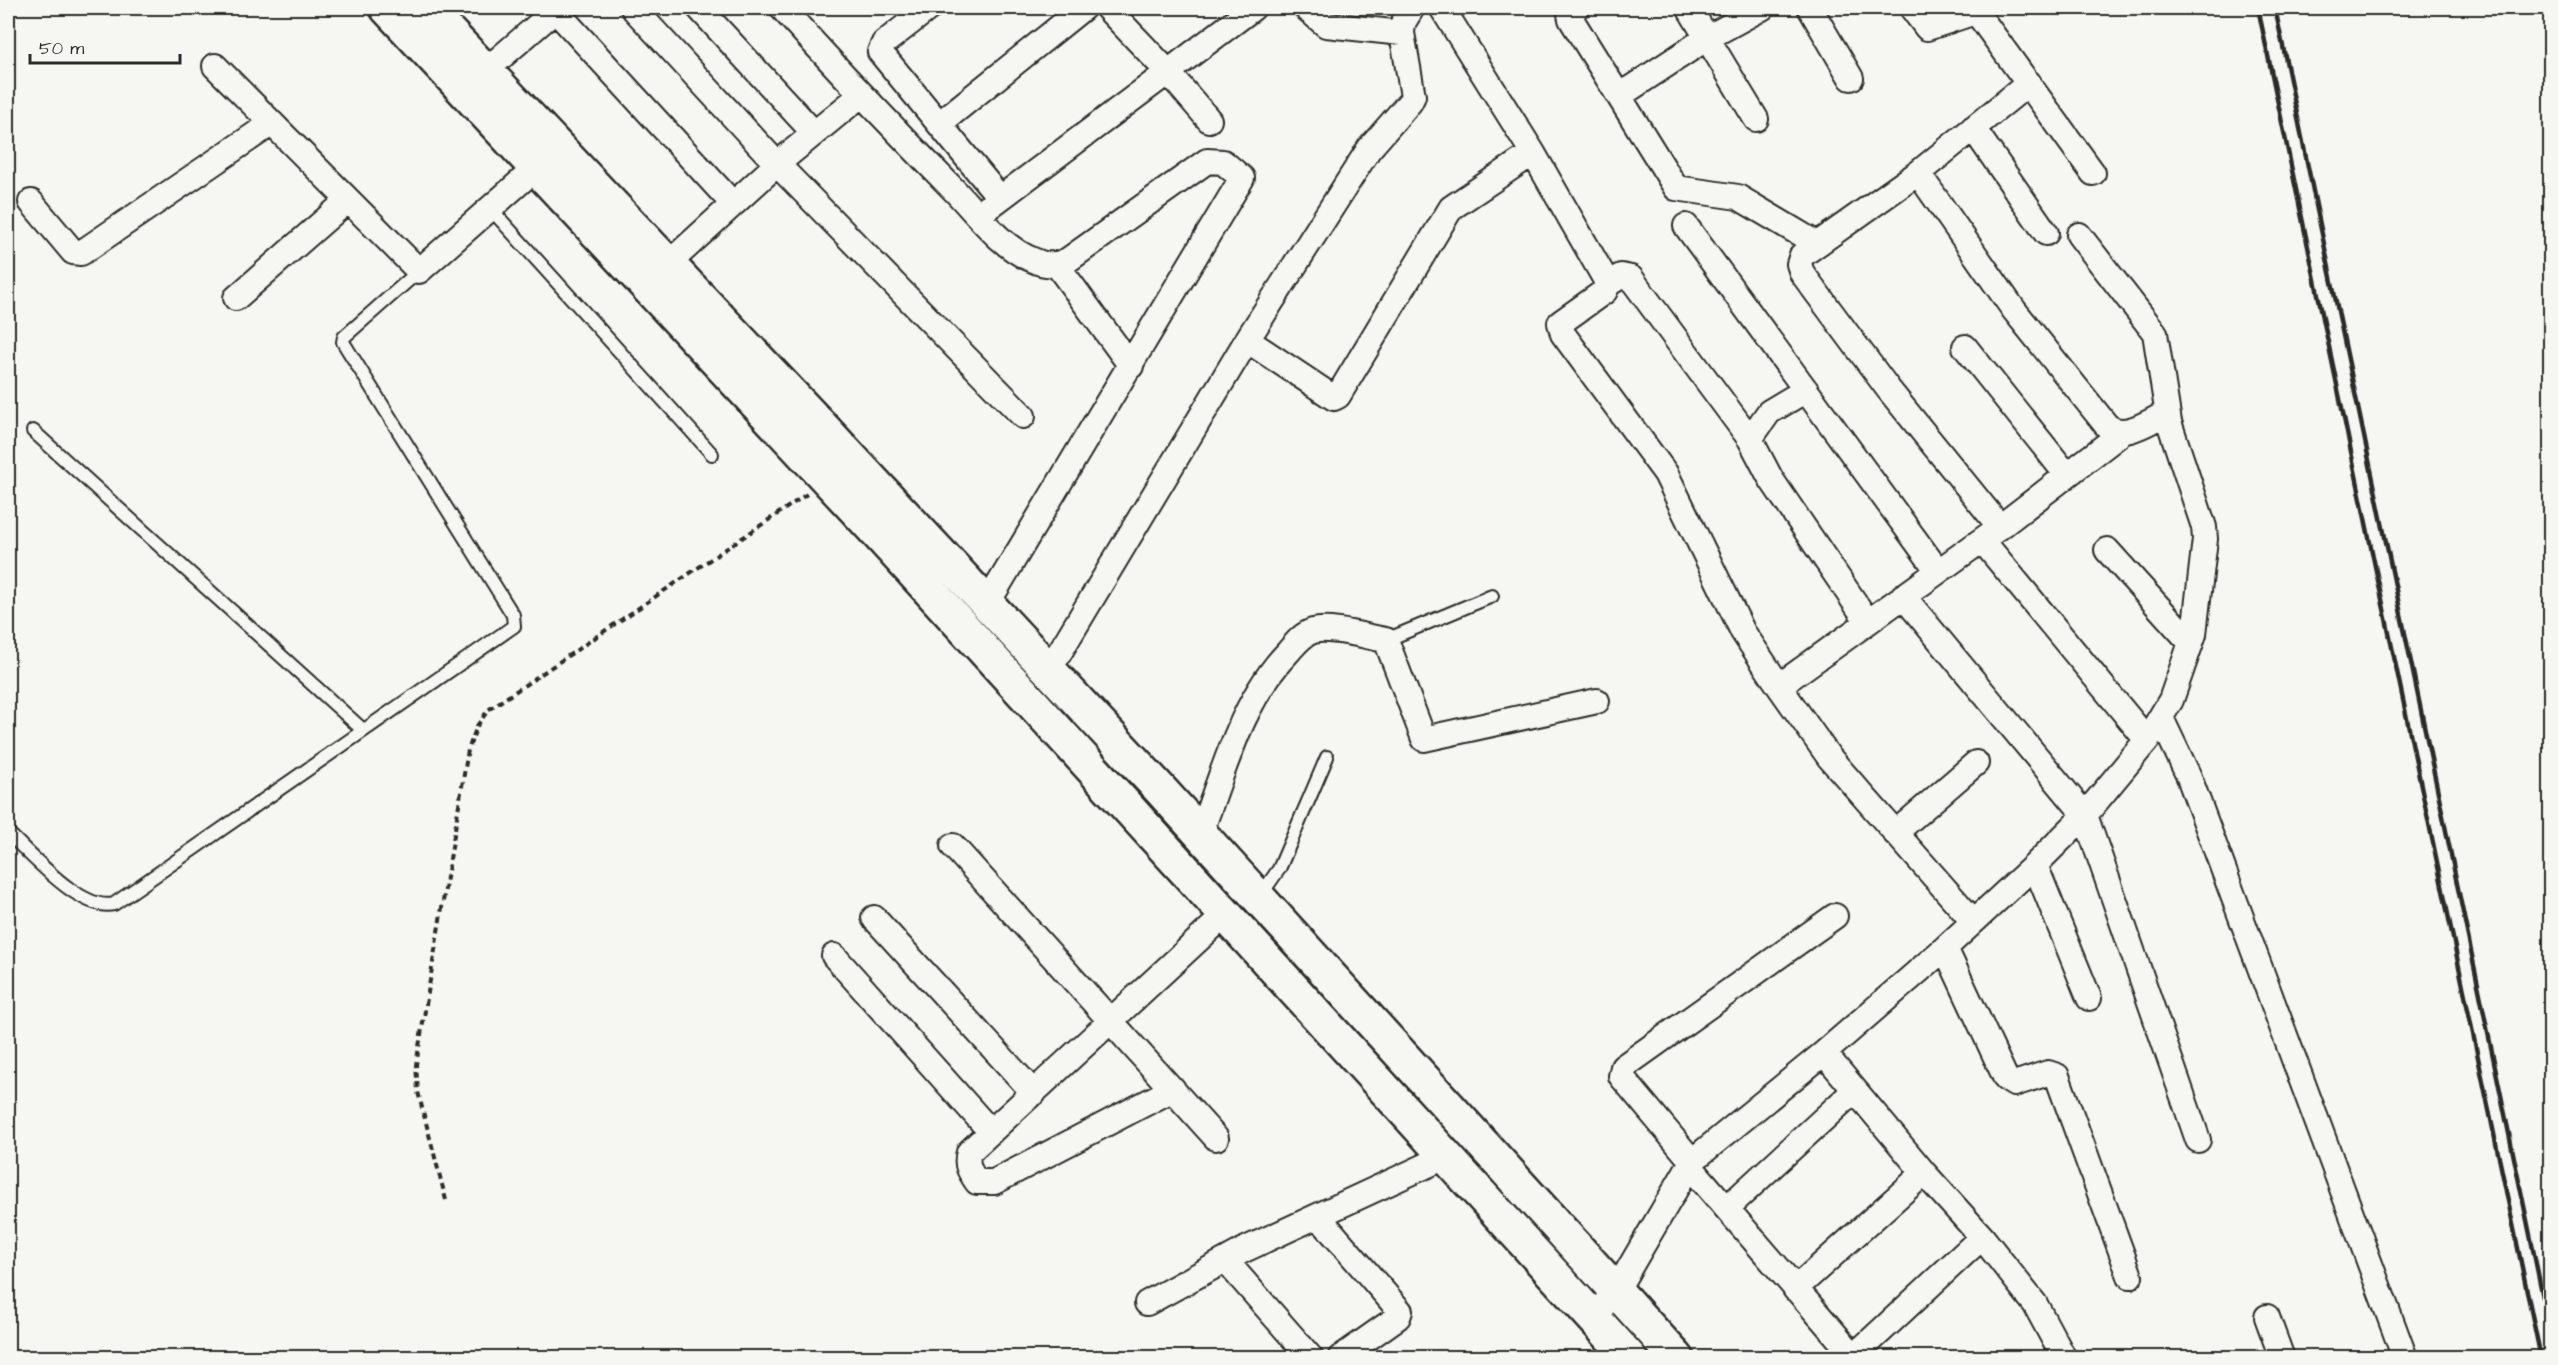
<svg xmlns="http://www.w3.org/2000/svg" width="2558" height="1365" font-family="'Architects Daughter',sans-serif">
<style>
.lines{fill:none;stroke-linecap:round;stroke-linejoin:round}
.lane-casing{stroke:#2b2b2b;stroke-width:16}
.street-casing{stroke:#2b2b2b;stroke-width:28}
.primary-casing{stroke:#2b2b2b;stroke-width:38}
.path{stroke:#2b2b2b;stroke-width:4;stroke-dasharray:6 4.5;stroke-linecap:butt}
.lane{stroke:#f6f6f2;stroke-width:12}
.street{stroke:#f6f6f2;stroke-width:24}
.primary{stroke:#f6f6f2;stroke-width:33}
.rail{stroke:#2b2b2b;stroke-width:4.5}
</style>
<rect width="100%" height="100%" fill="#f6f6f2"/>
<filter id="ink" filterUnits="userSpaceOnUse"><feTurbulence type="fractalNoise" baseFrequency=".0167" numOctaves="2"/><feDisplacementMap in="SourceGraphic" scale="12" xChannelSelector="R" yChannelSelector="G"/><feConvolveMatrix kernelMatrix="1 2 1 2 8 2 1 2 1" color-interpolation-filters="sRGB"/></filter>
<g filter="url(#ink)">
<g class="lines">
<g class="lane-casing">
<path id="lane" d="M490,208L712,454
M33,431L363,730
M1386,640L1492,596
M8,833C31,854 81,912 114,904L514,626L513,615L343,342L344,337L419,271
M1260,896L1279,869L1327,757"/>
</g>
<g class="street-casing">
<path id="street" d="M633,8L777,164L1023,416
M699,8L814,133
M782,8C838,70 896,131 955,191C977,214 1002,248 1033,260C1045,266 1056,266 1068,260L1207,161L1223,162L1242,178L987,604
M929,8L884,43L880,52L1000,198
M1107,8L1167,71L1209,120
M1306,8L1326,25L1402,33
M1442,8L1533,153L1608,284L1605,291L1560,323L1563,334L1666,474L1743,632L1781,689L1829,757L1973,921
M1576,8L1570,14L1571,19L1676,188L1738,197L1817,244
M1689,8L1756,119
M1810,8L1851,78
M1912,8L1927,28L1969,14H1976L1980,17L2093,173
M555,10L733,204
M215,66L419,271L536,168
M485,71L558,8
M1619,96L1707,38L1762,8
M939,124L1083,8
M1973,128L2046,233
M1918,173L2014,310L2107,426C2125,440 2149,421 2167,413
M31,202L73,252L81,253L272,123
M978,215L1253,8
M1686,226L1938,571
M668,264L777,164L861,95
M1057,265L1131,366
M1608,284L1621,276L1631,278L1750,439
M236,298L348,200
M1247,340L1334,398L1338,396L1451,208L1533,153
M1965,347L2067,475
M1806,390L1769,412L1750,439L1771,479L1868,622
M2000,527L1889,390L1802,273L1799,264L1802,255L1918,173L2029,83
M1982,540L2147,740
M2107,550L2191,643
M1903,596L2085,815L2198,1140
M1049,670L1247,340L1369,149L1410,102L1413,96L1402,33L1403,23L1412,8
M1779,686L2000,527L2123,432
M2161,718L2189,777L2405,1358
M1895,833L1976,763
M1200,834C1224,771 1241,701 1289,651C1296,643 1303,634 1313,631C1331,626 1367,637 1386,640L1424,739L1597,701
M953,846L1216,1138
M2035,865L2089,998
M874,918L1034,1093
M1945,948L2006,1079L2014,1084L2048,1073L2057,1076L2130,1276
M834,956L991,1132
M1824,1053L1924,1173L1982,1237L2035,1304L2064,1358
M1173,1089L994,1182H977C970,1172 965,1165 969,1152L1226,914
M1692,1161L1621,1076L1623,1067L1835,916
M1689,1165L1854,1356L1982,1237
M1727,1208L1855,1090
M1318,1216L1400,1311L1398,1317L1340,1358
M1226,1261L1311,1358
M1795,1289L1924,1173
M1147,1303L1246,1249L1447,1156
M1593,1317L1616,1291L1692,1161L1824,1053L1945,948L2035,865L2085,815L2147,740L2171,700L2194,634L2205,539L2204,527L2169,422L2155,333L2079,235
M2267,1317L2282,1358"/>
</g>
<g class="primary-casing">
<path id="primary" d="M387,8L869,524L1630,1358
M426,8L825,430L1158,787L1677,1358"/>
</g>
<path class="path" d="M446,1200L418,1092L416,1065L468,750L477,726L488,710L807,494"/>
<use href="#lane" class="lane"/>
<use href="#street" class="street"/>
<use href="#primary" class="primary"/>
<path class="rail" d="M2258,8L2541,1358
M2275,8L2550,1331"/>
</g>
</g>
<rect width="2558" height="1365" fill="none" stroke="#f6f6f2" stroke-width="30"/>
<rect x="15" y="15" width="2528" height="1335" fill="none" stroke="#2b2b2b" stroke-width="2" filter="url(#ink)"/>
<path d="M30 54v9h150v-9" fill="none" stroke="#2b2b2b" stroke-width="3"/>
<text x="39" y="54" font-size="18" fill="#2b2b2b" stroke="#f6f6f2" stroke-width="4.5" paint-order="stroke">50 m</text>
</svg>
